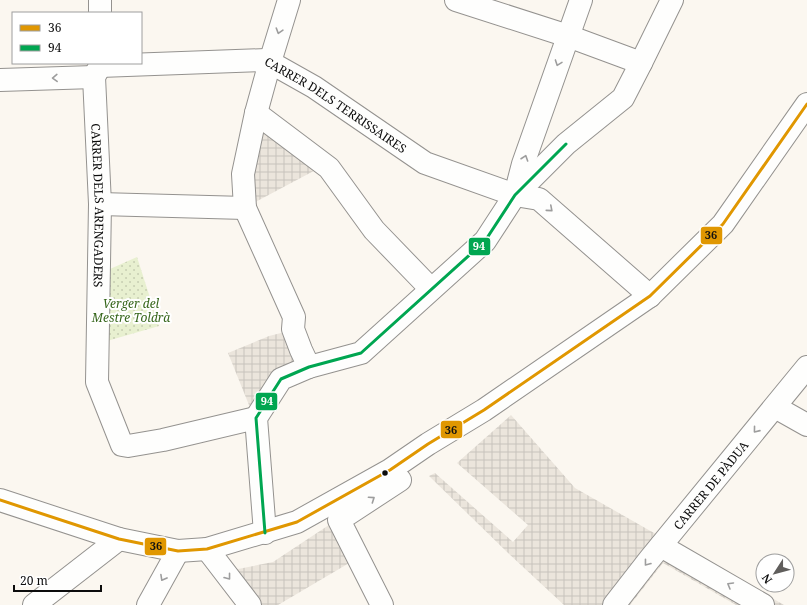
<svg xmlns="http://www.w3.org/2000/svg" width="807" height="605" font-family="'Noto Serif',serif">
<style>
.green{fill:url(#green-dots)}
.plaza{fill:url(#plaza-grid)}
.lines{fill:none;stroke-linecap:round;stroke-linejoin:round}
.minor-casing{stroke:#94928f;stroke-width:24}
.minor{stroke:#fefefd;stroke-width:22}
.bus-1-casing{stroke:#fff;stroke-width:6}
.bus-2-casing{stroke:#fff;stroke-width:6}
.bus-1{stroke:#e09701;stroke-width:3}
.bus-2{stroke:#00a651;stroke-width:3}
.oneway{stroke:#9d9d9d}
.bus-dot{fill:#0c0c0c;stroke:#fff;stroke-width:1.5}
.labels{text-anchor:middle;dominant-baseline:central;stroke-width:4;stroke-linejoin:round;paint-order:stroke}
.street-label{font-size:12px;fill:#0c0c0c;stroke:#fff}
.park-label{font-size:12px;font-style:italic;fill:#36661b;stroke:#fff}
.line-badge{stroke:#fff;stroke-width:1.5}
.badge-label{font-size:11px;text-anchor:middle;font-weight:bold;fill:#fff}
.pale-badge-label{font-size:11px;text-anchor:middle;font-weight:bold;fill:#111}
</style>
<defs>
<pattern id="green-dots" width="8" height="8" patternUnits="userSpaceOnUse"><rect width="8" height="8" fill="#e8f0d0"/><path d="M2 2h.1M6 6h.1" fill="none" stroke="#c6cdb1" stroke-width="1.8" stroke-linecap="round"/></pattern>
<pattern id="plaza-grid" width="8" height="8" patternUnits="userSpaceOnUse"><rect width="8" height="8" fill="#ebe5dc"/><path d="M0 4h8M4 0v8" fill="none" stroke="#c8c3bc"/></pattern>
</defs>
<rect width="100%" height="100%" fill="#fbf7f0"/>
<path class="green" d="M137,257L159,326L107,341L110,269Z"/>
<path class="plaza" d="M265,115L325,165L248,206Z
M289,331L302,364L253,415L228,353L269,336Z
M511,415L575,488L654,533L679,544L784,605H736L663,563L630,605H564L507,552L429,476L435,473L513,542L528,525L457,463Z
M335,521L356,559L278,605H255L233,570L273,562Z"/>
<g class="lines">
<g class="minor-casing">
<g id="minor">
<path d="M289,0L270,62L256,113L243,174L245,208L294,317L293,329L301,350L309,367"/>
<path d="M456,0L568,36L641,63"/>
<path d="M100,13V0"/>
<path id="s1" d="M100,63V66L94,77L100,204L97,382L122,445L128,446L163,440L256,418"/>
<path id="s2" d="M100,66L266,60L314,87L425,163L515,195L539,199L650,296"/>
<path d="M0,80L94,77"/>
<path d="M256,113L329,168L374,230L431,289"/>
<path d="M515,195L523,164L581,0"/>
<path d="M100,204L245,208"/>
<path d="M775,407L807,425"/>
<path d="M0,500L119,539L178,551L207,549L297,522L390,470L428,444L484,410L650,296L723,224L807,104"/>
<path d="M265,533L256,418L281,379L309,367L361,353L485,241L515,195L566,144L623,98L641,63L672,0"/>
<path d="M661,546L763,605"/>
<path d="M207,549L250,605"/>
<path d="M34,605L119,539"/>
<path d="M148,605L178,551"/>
<path d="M382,605L339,520L400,480"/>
<path id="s3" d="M614,605L649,560L807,367"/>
</g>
</g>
<use href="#minor" class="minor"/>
<g class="bus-1-casing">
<path id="bus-1" d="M0,500L119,539L178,551L207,549L297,522L390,470L428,444L484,410L650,296L723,224L807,104"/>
</g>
<g class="bus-2-casing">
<path id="bus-2" d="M265,533L256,418L281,379L309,367L361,353L485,241L515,195L566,144"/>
</g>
<use href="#bus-1" class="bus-1"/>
<use href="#bus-2" class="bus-2"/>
</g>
<defs><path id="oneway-chevron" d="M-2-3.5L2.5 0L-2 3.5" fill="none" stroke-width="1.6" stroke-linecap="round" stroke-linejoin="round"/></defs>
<g class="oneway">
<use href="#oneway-chevron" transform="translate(279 31) rotate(107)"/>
<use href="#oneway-chevron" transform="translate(558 63) rotate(110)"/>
<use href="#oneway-chevron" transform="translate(55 78) rotate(178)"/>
<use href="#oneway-chevron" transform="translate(525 158) rotate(-71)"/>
<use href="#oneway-chevron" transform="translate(550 209) rotate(41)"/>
<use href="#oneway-chevron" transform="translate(756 430) rotate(129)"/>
<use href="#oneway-chevron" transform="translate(372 499) rotate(-34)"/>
<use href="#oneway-chevron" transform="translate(647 563) rotate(128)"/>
<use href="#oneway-chevron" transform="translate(228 577) rotate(52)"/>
<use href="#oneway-chevron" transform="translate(163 578) rotate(119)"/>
<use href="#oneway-chevron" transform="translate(730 585) rotate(-150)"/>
</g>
<circle class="bus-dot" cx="385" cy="473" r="3.5"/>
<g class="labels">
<g class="street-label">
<text stroke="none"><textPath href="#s2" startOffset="249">CARRER DELS TERRISSAIRES</textPath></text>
<text stroke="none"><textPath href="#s1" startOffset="144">CARRER DELS ARENGADERS</textPath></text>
<text stroke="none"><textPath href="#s3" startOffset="154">CARRER DE PÀDUA</textPath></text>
</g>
<g class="park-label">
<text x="131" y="303">Verger del<tspan x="131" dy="14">Mestre Toldrà</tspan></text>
</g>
</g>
<g class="line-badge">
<rect x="700" y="226" width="23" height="19" rx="4" fill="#e09701"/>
<rect x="468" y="237" width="23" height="19" rx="4" fill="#00a651"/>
<rect x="255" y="392" width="23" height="19" rx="4" fill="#00a651"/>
<rect x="440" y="420" width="23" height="19" rx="4" fill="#e09701"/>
<rect x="144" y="537" width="23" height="19" rx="4" fill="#e09701"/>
</g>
<g class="badge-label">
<text x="479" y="250">94</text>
<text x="267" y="405">94</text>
</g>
<g class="pale-badge-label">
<text x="711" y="239">36</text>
<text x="451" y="434">36</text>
<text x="156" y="550">36</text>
</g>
<rect x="12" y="12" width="130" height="52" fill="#ffffff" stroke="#9e9e9e"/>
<rect x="20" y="25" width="20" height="6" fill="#e09701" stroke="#9e9e9e"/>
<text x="48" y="32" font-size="12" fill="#0c0c0c">36</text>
<rect x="20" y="45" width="20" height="6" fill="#00a651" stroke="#9e9e9e"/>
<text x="48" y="52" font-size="12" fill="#0c0c0c">94</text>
<g transform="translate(775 573) rotate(234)"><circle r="19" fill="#ffffff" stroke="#9e9e9e"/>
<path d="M0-3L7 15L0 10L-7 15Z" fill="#605e5c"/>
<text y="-6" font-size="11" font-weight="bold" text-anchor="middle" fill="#0c0c0c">N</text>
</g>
<path d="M14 585v6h87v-6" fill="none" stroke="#0c0c0c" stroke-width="2"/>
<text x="20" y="585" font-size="12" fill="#0c0c0c" stroke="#ffffff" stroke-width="3" paint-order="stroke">20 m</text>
</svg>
